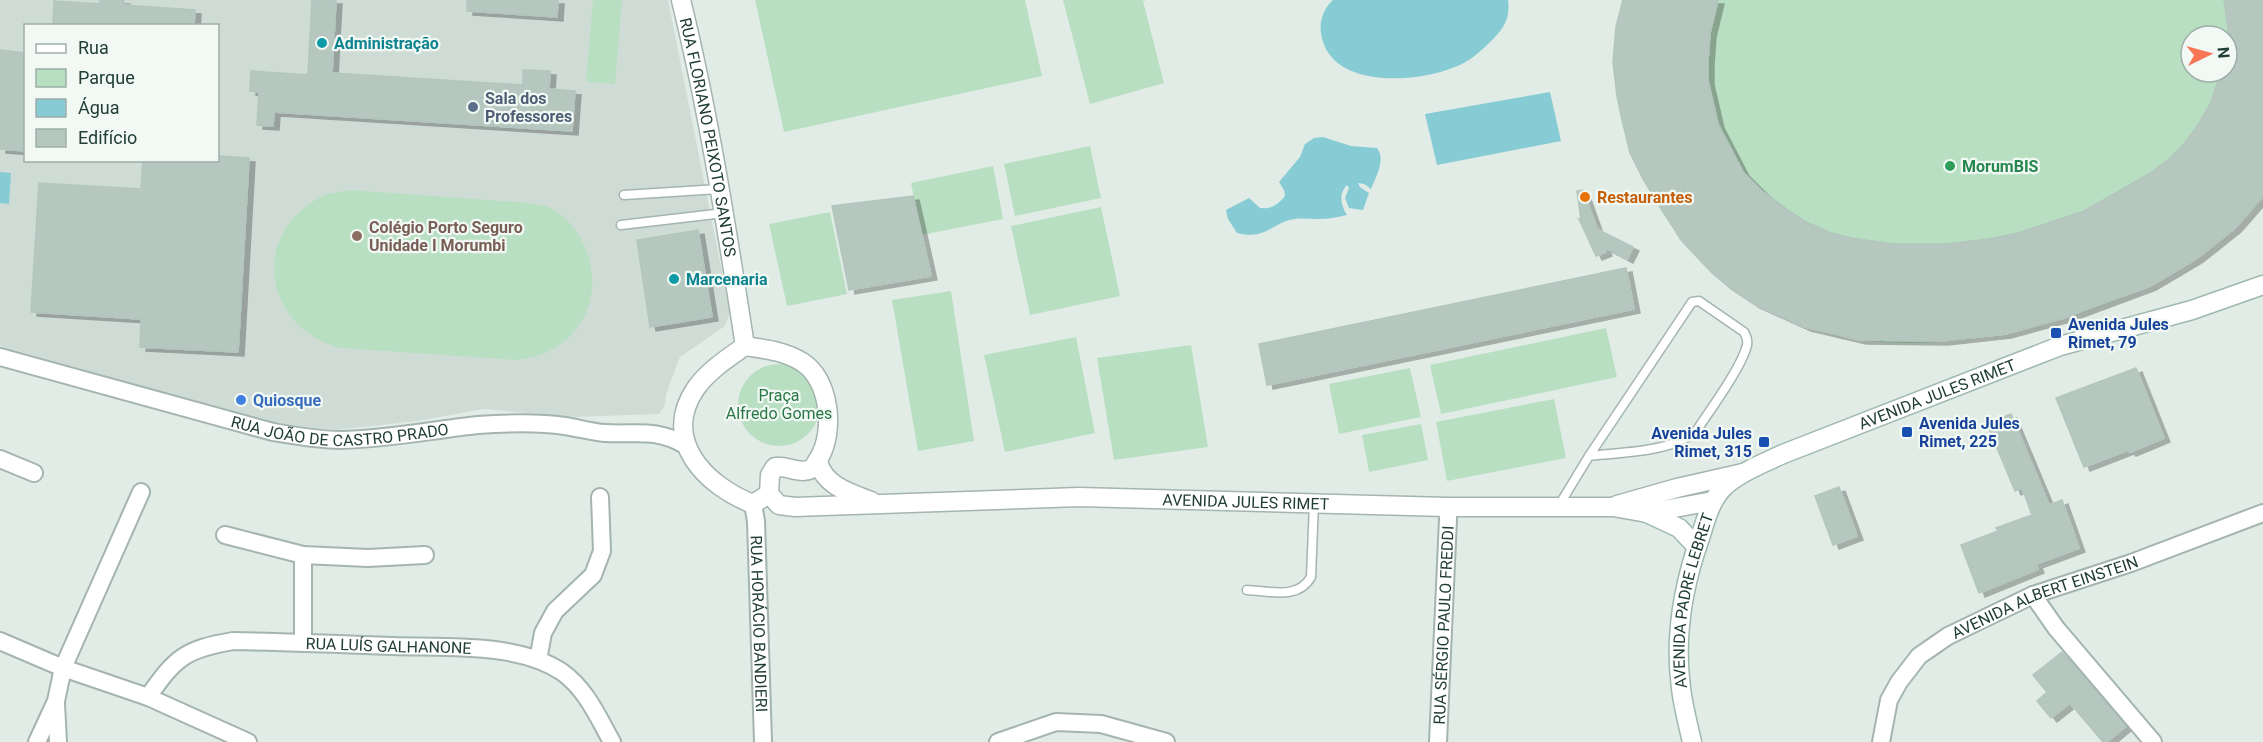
<svg xmlns="http://www.w3.org/2000/svg" width="2263" height="742" font-family="Roboto,sans-serif">
<style>
.built{fill:#cfdcd6;fill-rule:evenodd}
.green{fill:#b9dfc2;fill-rule:evenodd}
.water{fill:#87cbd4}
.building{fill:#b6c7c0;stroke:#b3c6be;stroke-width:1.5;filter:url(#shadow)}
.lines{fill:none;stroke-linecap:round;stroke-linejoin:round}
.service-casing{stroke:#a4b4ae;stroke-width:11}
.minor-casing{stroke:#a4b4ae;stroke-width:20}
.tertiary-casing{stroke:#a4b4ae;stroke-width:21}
.secondary-casing{stroke:#9fb9af;stroke-width:21}
.service{stroke:#fff;stroke-width:8}
.minor{stroke:#fff;stroke-width:16}
.tertiary{stroke:#fff;stroke-width:18}
.secondary{stroke:#fff;stroke-width:18}
.culture-dot{fill:#0f9aa8;stroke:#f2f9f5;stroke-width:2}
.service-dot{fill:#5c6f8a;stroke:#f2f9f5;stroke-width:2}
.leisure-dot{fill:#2e9e5b;stroke:#f2f9f5;stroke-width:2}
.food-dot{fill:#e8710a;stroke:#f2f9f5;stroke-width:2}
.education-dot{fill:#8d6e63;stroke:#f2f9f5;stroke-width:2}
.transit-dot{fill:#1a4fb4;stroke:#f2f9f5;stroke-width:2}
.shop-dot{fill:#3f7fe0;stroke:#f2f9f5;stroke-width:2}
.labels{text-anchor:middle;dominant-baseline:central;stroke-width:4.5;stroke-linejoin:round;paint-order:stroke}
.culture-label{font-size:16px;font-weight:bold;fill:#0d838f;stroke:#f2f9f5;text-anchor:start}
.service-label{font-size:16px;font-weight:bold;fill:#4e5e75;stroke:#f2f9f5;text-anchor:start}
.street-label{font-size:16px;fill:#213e35;stroke:#f2f9f5}
.leisure-label{font-size:16px;font-weight:bold;fill:#27864d;stroke:#f2f9f5;text-anchor:start}
.food-label{font-size:16px;font-weight:bold;fill:#c56008;stroke:#f2f9f5;text-anchor:start}
.education-label{font-size:16px;font-weight:bold;fill:#785e54;stroke:#f2f9f5;text-anchor:start}
.transit-label{font-size:16px;font-weight:bold;fill:#164399;stroke:#f2f9f5;text-anchor:start}
.park-label{font-size:16px;fill:#297744;stroke:#f2f9f5}
.shop-label{font-size:16px;font-weight:bold;fill:#366cbe;stroke:#f2f9f5;text-anchor:start}
</style>
<defs>
<filter id="shadow"><feDropShadow dx="6" dy="4" stdDeviation="0" flood-color="#0004"/></filter>
</defs>
<rect width="100%" height="100%" fill="#e1ece7"/>
<path class="built" d="M0,0H668L730,312L725,326L680,357L666,394L665,405L659,414L574,417L483,409L417,421L335,430L275,424L0,346ZM26,26H218V160H26Z"/>
<path class="green" d="M593,0H622L615,84L586,82Z
M755,0H1025L1042,76L784,132Z
M1063,0H1146L1143,1L1164,83L1090,104Z
M1623,0H2263V196C2179,310 1935,376 1803,326C1732,299 1688,258 1651,194C1616,132 1605,69 1623,0ZM2191,36H2227V72H2191Z
M1090,146L1101,198L1015,216L1004,164Z
M993,166L1003,219L921,235L911,183Z
M351,190L518,202C530,203 544,204 554,210C571,220 584,239 589,258C603,310 571,354 517,360L340,348C265,328 249,236 319,198C329,193 340,192 351,190Z
M1101,207L1120,296L1030,315L1011,226Z
M830,212L847,294L787,306L769,224Z
M951,291L974,441L918,451L892,300Z
M1606,328L1617,377L1441,414L1430,365Z
M1076,337L1095,433L1005,452L984,355Z
M1191,345L1208,447L1114,460L1097,358Z
M738 405a41 41 0 1 1 82 0a41 41 0 1 1-82 0Z
M1410,368L1421,417L1339,434L1329,384Z
M1554,399L1566,458L1447,481L1436,422Z
M1421,424L1428,460L1369,472L1362,435Z"/>
<path class="water" d="M1333,0H1508C1511,20 1502,31 1488,44C1478,54 1468,62 1455,67C1417,83 1329,90 1321,33C1319,21 1324,8 1333,0Z
M1550,92L1561,141L1437,165L1425,114Z
M1323,137L1351,146L1377,148C1386,159 1376,177 1371,189L1364,184L1358,183L1360,187L1369,193L1363,210L1349,208L1345,198L1349,188L1347,185C1338,194 1341,206 1347,215C1338,217 1329,219 1319,219C1308,219 1298,217 1286,221C1267,229 1262,239 1237,233L1228,219L1226,210L1249,198L1260,208C1271,209 1278,205 1285,196L1284,190L1279,182L1300,157L1305,144L1314,138Z
M0,172L11,173L9,204L0,203Z"/>
<path class="building" d="M100,0H124L123,5L195,10L194,26H53L54,1L100,4Z
M312,0H336L332,73L523,85V70L550,71L549,89L575,91L572,131L274,112L273,126L257,125L259,92L250,91L251,71L308,75Z
M467,0H558L557,17L467,11Z
M1623,0H1718L1710,33L1708,60V81L1718,124L1743,172L1763,192L1784,208L1804,221L1831,233L1852,238L1893,244H1946L1989,239L2018,233L2084,211L2149,174L2168,160L2184,144L2198,125L2211,102L2221,72H2227L2228,30L2224,0H2263V196L2235,228L2196,259L2150,286L2064,318L2005,334L1942,341L1860,340L1805,327L1754,304L1731,289L1712,273L1681,240L1643,179L1630,153L1617,96L1613,62L1616,27Z
M0,50L26,53V151L0,149Z
M218,156L249,158L238,352L140,347L141,319L31,312L39,183L141,189L143,160H218Z
M1583,190L1597,229L1633,247L1627,259L1604,247L1606,252L1596,256L1579,219L1581,220L1577,191Z
M913,196L931,276L849,290L832,206Z
M698,230L712,317L650,327L637,240Z
M1626,268L1634,309L1267,385L1259,344Z
M2136,368L2164,438L2130,452L2128,450L2084,467L2056,398Z
M2011,414L2049,505L2062,500L2079,548L2036,564L2038,569L1979,593L1961,545L1998,531L1996,528L2032,515L2022,488L2015,491L1987,424Z
M1839,487L1857,536L1833,545L1815,496Z
M2062,652L2126,726L2107,742H2103L2070,703L2051,718L2037,701L2047,692L2033,675Z"/>
<g class="lines">
<g class="service-casing">
<path id="service" d="M624,195L719,189
M621,225L724,213
M1558,507L1589,456L1692,302L1699,301L1744,332C1747,337 1748,340 1747,345C1742,367 1710,410 1697,430C1672,453 1621,452 1589,456
M1247,590C1270,591 1298,600 1311,577L1314,503"/>
</g>
<g class="minor-casing">
<g id="minor">
<path id="s1" d="M0,357L273,432C296,436 318,440 341,440C387,439 432,430 478,425C506,423 537,422 565,426C578,428 592,432 605,433C637,435 655,428 685,445"/>
<path d="M0,459L34,473"/>
<path id="s2" d="M753,504L756,521L763,742"/>
<path d="M225,535L303,555L368,558L425,555"/>
<path d="M303,555V643"/>
<path d="M2033,595L2056,628L2153,742"/>
<path d="M0,641L63,668L148,697L248,742"/>
<path d="M538,660L543,633L555,611L593,575L602,551L600,497"/>
<path id="s3" d="M148,697C175,658 185,649 233,641C286,642 339,644 392,646C444,648 518,642 562,672C586,689 598,717 612,742"/>
<path d="M56,704L58,742"/>
<path d="M37,742L56,701L63,668L141,492"/>
<path d="M998,742L1056,722L1101,724L1166,742"/>
<path id="s4" d="M1438,742L1448,519L1447,507"/>
<path id="s5" d="M1881,742L1889,700L1899,682L1919,656L1948,636L2033,595L2131,563L2263,513"/>
</g>
</g>
<g class="tertiary-casing">
<g id="tertiary">
<path id="s6" d="M681,0C709,114 727,230 745,346"/>
<path d="M745,346C764,349 785,351 802,362C830,379 835,432 819,458C817,461 814,467 811,469C800,475 786,465 775,467L770,475L769,494L753,504C706,486 660,440 696,388C708,371 728,358 745,346Z"/>
<path d="M818,461C824,486 850,493 871,501"/>
<path id="s7" d="M769,494L779,505L795,507L1079,497L1447,507H1613L1647,513L1713,501"/>
<path d="M1617,505L1677,488L1743,473"/>
</g>
</g>
<g class="secondary-casing">
<g id="secondary">
<path d="M1647,513L1679,528L1697,547"/>
<path id="s8" d="M1692,742C1688,724 1683,706 1681,688C1674,636 1683,586 1700,538C1706,519 1711,498 1726,485C1743,471 1764,463 1783,454L2060,346L2192,310L2263,285"/>
</g>
</g>
<use href="#service" class="service"/>
<use href="#minor" class="minor"/>
<use href="#tertiary" class="tertiary"/>
<use href="#secondary" class="secondary"/>
</g>
<g class="culture-dot">
<circle cx="322" cy="43" r="6"/>
<circle cx="674" cy="279" r="6"/>
</g>
<circle class="service-dot" cx="473" cy="107" r="6"/>
<circle class="leisure-dot" cx="1950" cy="166" r="6"/>
<circle class="food-dot" cx="1585" cy="197" r="6"/>
<circle class="education-dot" cx="357" cy="236" r="6"/>
<g class="transit-dot">
<rect x="2050" y="327" width="12" height="12" rx="3"/>
<rect x="1901" y="426" width="12" height="12" rx="3"/>
<rect x="1758" y="436" width="12" height="12" rx="3"/>
</g>
<circle class="shop-dot" cx="241" cy="400" r="6"/>
<g class="labels">
<g class="culture-label">
<text x="334" y="43">Administração</text>
<text x="686" y="279">Marcenaria</text>
</g>
<g class="service-label">
<text x="485" y="98">Sala dos<tspan x="485" dy="18">Professores</tspan></text>
</g>
<g class="street-label">
<text stroke="none"><textPath href="#s6" startOffset="140">RUA FLORIANO PEIXOTO SANTOS</textPath></text>
<text stroke="none"><textPath href="#s8" startOffset="498">AVENIDA JULES RIMET</textPath></text>
<text stroke="none"><textPath href="#s1" startOffset="350">RUA JOÃO DE CASTRO PRADO</textPath></text>
<text stroke="none"><textPath href="#s7" startOffset="482">AVENIDA JULES RIMET</textPath></text>
<text stroke="none"><textPath href="#s5" startOffset="236">AVENIDA ALBERT EINSTEIN</textPath></text>
<text stroke="none"><textPath href="#s8" startOffset="144">AVENIDA PADRE LEBRET</textPath></text>
<text stroke="none"><textPath href="#s2" startOffset="120">RUA HORÁCIO BANDIERI</textPath></text>
<text stroke="none"><textPath href="#s4" startOffset="117">RUA SÉRGIO PAULO FREDDI</textPath></text>
<text stroke="none"><textPath href="#s3" startOffset="262">RUA LUÍS GALHANONE</textPath></text>
</g>
<g class="leisure-label">
<text x="1962" y="166">MorumBIS</text>
</g>
<g class="food-label">
<text x="1597" y="197">Restaurantes</text>
</g>
<g class="education-label">
<text x="369" y="227">Colégio Porto Seguro<tspan x="369" dy="18">Unidade I Morumbi</tspan></text>
</g>
<g class="transit-label">
<text x="2068" y="324">Avenida Jules<tspan x="2068" dy="18">Rimet, 79</tspan></text>
<text x="1919" y="423">Avenida Jules<tspan x="1919" dy="18">Rimet, 225</tspan></text>
<text x="1752" y="433" text-anchor="end">Avenida Jules<tspan x="1752" dy="18">Rimet, 315</tspan></text>
</g>
<g class="park-label">
<text x="779" y="395">Praça<tspan x="779" dy="18">Alfredo Gomes</tspan></text>
</g>
<g class="shop-label">
<text x="253" y="400">Quiosque</text>
</g>
</g>
<rect x="24" y="24" width="195" height="138" fill="#f2f9f5" stroke="#9eaea8" stroke-width="1.5"/>
<rect x="36" y="44" width="30" height="9" fill="#ffffff" stroke="#9eaea8" stroke-width="1.5"/>
<text x="78" y="54" font-size="18" fill="#213e35">Rua</text>
<rect x="36" y="69" width="30" height="18" fill="#b9dfc2" stroke="#9eaea8" stroke-width="1.5"/>
<text x="78" y="84" font-size="18" fill="#213e35">Parque</text>
<rect x="36" y="99" width="30" height="18" fill="#87cbd4" stroke="#9eaea8" stroke-width="1.5"/>
<text x="78" y="114" font-size="18" fill="#213e35">Água</text>
<rect x="36" y="129" width="30" height="18" fill="#b6c7c0" stroke="#9eaea8" stroke-width="1.5"/>
<text x="78" y="144" font-size="18" fill="#213e35">Edifício</text>
<g transform="translate(2209 54) rotate(85)"><circle r="28" fill="#f2f9f5" stroke="#9eaea8" stroke-width="1.5"/>
<path d="M0-4.5L10 22L0 15L-10 22Z" fill="#f87654"/>
<text y="-9" font-size="16" font-weight="bold" text-anchor="middle" fill="#213e35">N</text>
</g>
</svg>
